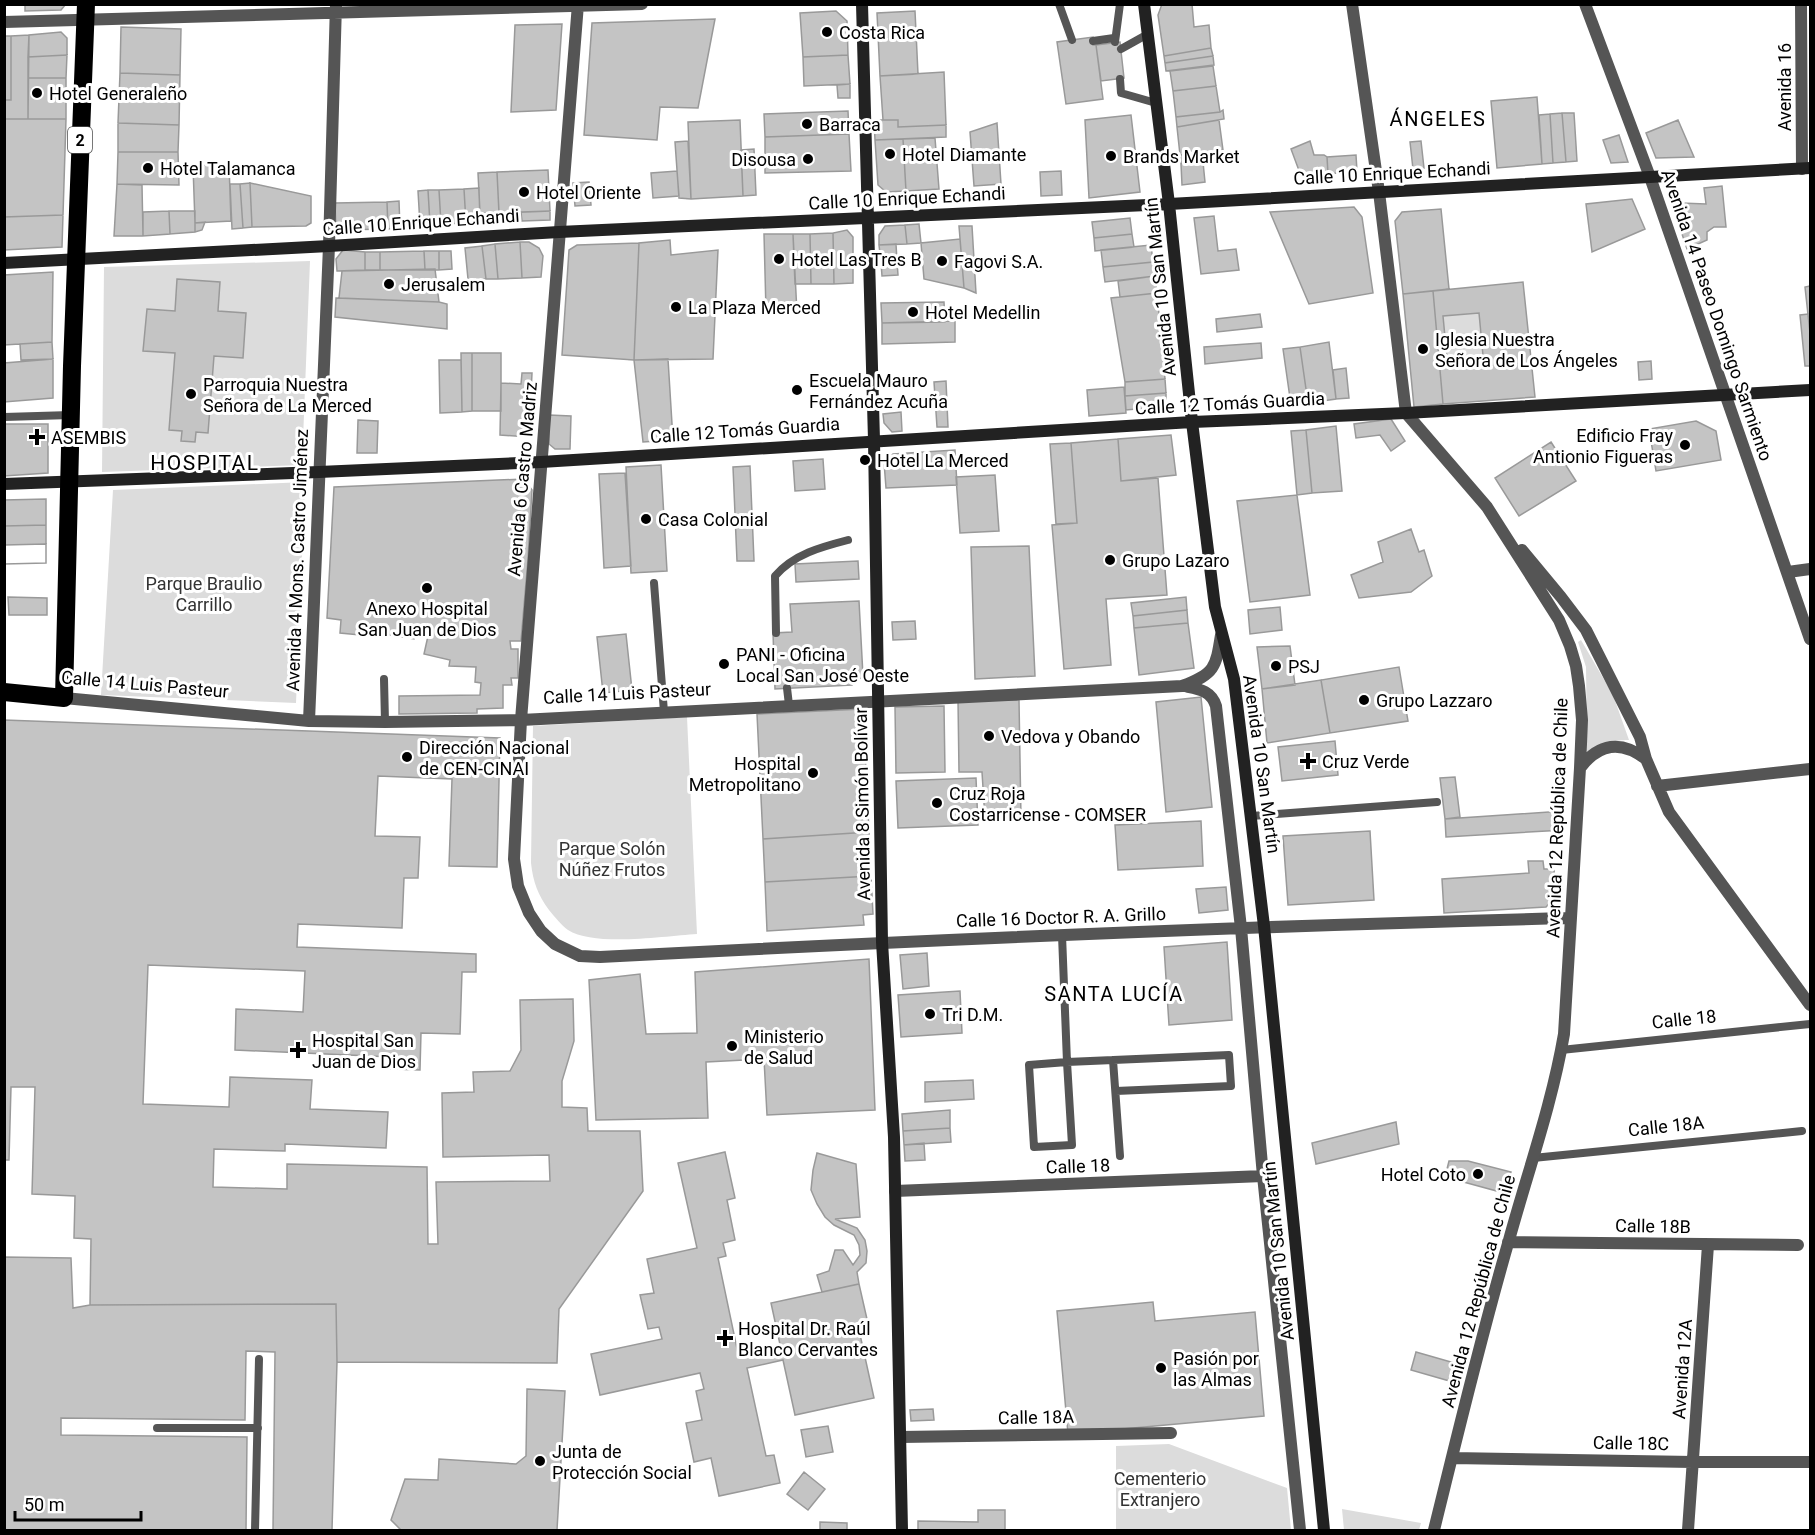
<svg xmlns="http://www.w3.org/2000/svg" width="1815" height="1535" font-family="Roboto,sans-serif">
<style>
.green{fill:#dcdcdc;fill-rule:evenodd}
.building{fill:#c4c4c4;stroke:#999;stroke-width:1.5;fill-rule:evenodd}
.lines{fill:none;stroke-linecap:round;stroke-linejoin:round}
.lane{stroke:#555;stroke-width:8}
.street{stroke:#555;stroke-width:12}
.secondary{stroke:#222;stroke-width:12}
.highway{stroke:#000;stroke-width:18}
.poi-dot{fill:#000;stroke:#fff;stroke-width:2}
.labels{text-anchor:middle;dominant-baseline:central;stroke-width:6;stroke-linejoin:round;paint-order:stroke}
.shield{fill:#fff;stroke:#4c4c4c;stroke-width:1.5}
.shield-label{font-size:16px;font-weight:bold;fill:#000}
.poi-label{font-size:18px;fill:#000;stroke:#fff;text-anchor:start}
.street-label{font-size:18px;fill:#000;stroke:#fff}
.park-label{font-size:18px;fill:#333;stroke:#fff}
.neighbourhood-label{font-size:20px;letter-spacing:1.5px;fill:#000;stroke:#fff}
.quarter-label{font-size:21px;letter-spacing:1.5px;fill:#000;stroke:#fff}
</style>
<rect width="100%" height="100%" fill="#fff"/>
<path class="green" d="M310,261L302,465L102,472L104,267ZM177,279L219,282L218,311L246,314L243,357L214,356L208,433L196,432L195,442L181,441L182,431L169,430L175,353L144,351L147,309L175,311Z
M1479,313L1484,366L1448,369L1443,316Z
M305,482L296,703L101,695L113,490Z
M1581,640L1613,695L1629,740C1615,739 1600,746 1587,752L1586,667L1578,642Z
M687,717L697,934C665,936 594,947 568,930C561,925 555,917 549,910C538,895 533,882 531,863L533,726Z
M1169,1444L1287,1488L1291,1530H1116V1446Z
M1342,1509L1421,1523L1419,1530H1344Z"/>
<path class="building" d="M25,4H66L61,10L25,11Z
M1162,4H1192L1194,27L1209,25L1211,48L1164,56L1158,15Z
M836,11L847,21L848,55L803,57L800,13Z
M915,11L918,74L880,76L877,13Z
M715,19L698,108L660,107L657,140L584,135L592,23Z
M562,24L556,110L511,112L515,25Z
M121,27L181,29L180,75L120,73Z
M61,32L67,38V55L28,57L29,35Z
M29,35L28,119H4V100H11V36Z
M4,36H11V100H4Z
M1093,37V45H1096L1103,99L1066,104L1057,42Z
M1120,42L1124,78L1101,81L1096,45Z
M1211,48L1213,56L1165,63L1164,56Z
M67,55L66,78H28V57Z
M848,55L850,84L804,86L803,57Z
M1213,56L1214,65L1166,71L1165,63Z
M1213,66L1216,86L1173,91L1170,71Z
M944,72L946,125L898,127V120H883L880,76Z
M120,73L180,75L179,125L118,123Z
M28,78H66V119H28Z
M850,84V98H838L837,85Z
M1216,86L1220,112L1176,117L1173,91Z
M1537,97L1542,164L1497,168L1491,101Z
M1223,110L1224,119L1177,127L1176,117L1220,112Z
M848,111L849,134L765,137L764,114Z
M1562,113L1566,162L1553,163L1550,114Z
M1562,113H1574L1577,161L1566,162Z
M1550,114L1553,163L1542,164L1539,115Z
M1131,115L1140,192L1089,198L1085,120Z
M4,119H66L63,215L4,217Z
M740,120L743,196L691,199L688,122Z
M874,120H898V127L946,125V137L875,140Z
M1219,120L1223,150L1180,155L1177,127Z
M1678,120L1694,157L1656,158L1646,133Z
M118,123L179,125L178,152H118Z
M997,123L1001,184L974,186L970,132Z
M849,134L851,171L765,173V137Z
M1619,135L1628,162L1611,163L1603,140Z
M935,138L939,189L906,191L903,139Z
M903,139L906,191L886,192L878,185L875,140Z
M688,141L691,199L679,198L675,142Z
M1310,141L1314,155H1324L1327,157L1328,174L1301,176L1291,149Z
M1421,141L1424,168L1413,169L1410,142Z
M754,149L756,195L743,196L741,150Z
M118,152H178L179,185L117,184Z
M1203,153V162L1181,164L1180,155Z
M1356,155L1357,171L1328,174L1327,157Z
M1203,162L1205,182L1182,185L1181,164Z
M229,164L231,221L195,223L193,166Z
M548,170L550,211L499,213L497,172Z
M677,171L679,196L653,198L651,173Z
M1061,171L1062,195L1041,196L1040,172Z
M497,172L499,213H480L478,173Z
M589,182L591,205L575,206L573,183Z
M250,183L252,227L243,228L240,184Z
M250,183L311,196V223L306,226L252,227Z
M117,184L142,185L143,236H114Z
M230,184H240L243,228L232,229Z
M1722,186L1726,227H1714L1707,232V240L1687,249L1674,210L1681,203L1706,204L1704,188Z
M479,188L480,222L466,223L464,189Z
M464,189L466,223L441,224L439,190Z
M428,190L430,224L420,225L418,191Z
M428,190H439L441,224H430Z
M1632,199L1645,229L1592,252L1586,204Z
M399,201L400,228L388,229L387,202Z
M387,202L388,229L336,230L335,203Z
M1354,207L1362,217L1373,293L1309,304L1270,212Z
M1441,209L1449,289L1403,294L1395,221L1402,212Z
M169,211L170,234L143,236V212Z
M169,211H195V232L170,234Z
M550,211V220L522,221L521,212Z
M521,212L522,221L499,222V213Z
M63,215L62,247L4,250V217Z
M1214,216L1218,251L1236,249L1239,270L1201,274L1194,218Z
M1130,218L1132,234L1094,238L1092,222Z
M205,222L202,230L195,232V223Z
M919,224L921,243L907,244L905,225Z
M905,225L907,244L879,245V235L885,226Z
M959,226H972L976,293L964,288Z
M847,230L853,237V283L834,284L833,233Z
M833,233L834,284H811L810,234Z
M764,234H793L797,313L766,311Z
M793,234H810L811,284H795Z
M1132,234L1134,247L1095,251L1094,238Z
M960,239L964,288L924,279L921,243Z
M670,240L671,255L718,250L713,359L634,360L639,243Z
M520,242L522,278L498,279L495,244Z
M520,242H529L539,248L543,256L541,277L522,278Z
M639,243L634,360L562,355L569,250L577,245Z
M495,244L498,279H486L482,246Z
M896,244L897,261L881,263L879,245Z
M1151,245L1153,262L1103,267L1101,250Z
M482,246L486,279H468L465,248Z
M343,250L365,252V270L337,271L336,259Z
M424,251L425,270H380V252Z
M424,251H439V270H425Z
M439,251H451L452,269L439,270Z
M365,252H380V270H365Z
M897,261L898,275L882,276L881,263Z
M1153,262L1155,276L1105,282L1103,267Z
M435,269L439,302L339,298L342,271Z
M53,272L52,342L4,345V275Z
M1155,276L1157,293L1120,297L1118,281Z
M177,279L220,282L218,311L246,313L243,358L214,356L208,433L196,432L195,442L181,441L182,431L169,430L175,353L143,351L147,309L175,311Z
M1523,282L1535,397L1443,404L1433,291ZM1479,313L1484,366L1448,369L1443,316Z
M1810,286V333L1805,287Z
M1433,291L1443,404L1414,407L1403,294Z
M1157,293L1165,379L1125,382L1111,298Z
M336,298L439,302L447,304V329L335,317Z
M944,302L945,322L882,323L881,303Z
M1260,314L1262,327L1217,332L1216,319Z
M1808,314L1810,333V366H1805L1800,315Z
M955,321V342L882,344V323Z
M52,342L53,359L21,360L20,344Z
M1329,342L1336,399L1308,403L1300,347Z
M1261,343L1262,358L1205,364L1204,347Z
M1300,347L1308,403L1291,405L1283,349Z
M461,353H472V411L462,412Z
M472,353H501V411H472Z
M53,359V398L4,402V363Z
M668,359L673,440L643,442L634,360Z
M439,360H461L462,412L440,413Z
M1651,361L1652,379L1639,380L1638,362Z
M1346,368L1349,398L1336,399L1333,370Z
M522,373H532L529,437L500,435L501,383L521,384Z
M1165,379L1166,393L1125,396V382Z
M946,381L948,427H937L934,382Z
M1124,387L1126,413L1089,416L1087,390Z
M1166,393V399L1159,407L1126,410L1125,396Z
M901,412L902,431L892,432L884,423L883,414Z
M549,415L571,416L570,449H555L549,444Z
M1391,419L1405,441L1391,451L1380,435L1356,438L1354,424Z
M358,420L378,421L377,453H357Z
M1696,421L1716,431L1721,460L1656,471L1649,429Z
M4,424H48V473L4,476Z
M1336,426L1342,491L1312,493L1306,430Z
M1306,430L1312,493L1297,495L1291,431Z
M1171,435L1176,475L1121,481L1118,439Z
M1118,439L1121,481L1158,478L1167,595L1106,599L1111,665L1064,669L1052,525L1077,523L1071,443Z
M1551,442L1576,481L1519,516L1495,478Z
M1071,443L1077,523L1056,524L1050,444Z
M955,450L957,485L886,488L884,462L893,454Z
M823,459L825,489L795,491L793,461Z
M661,465L667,571L631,573L626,467Z
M750,466L754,561H737L733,467Z
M625,473L631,566L604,568L599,474Z
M995,475L999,531L960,533L956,477Z
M524,479L532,490L528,559L521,641H510L511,649H518V678H511L512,685H503V708L477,709V713L399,714V696L480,695L481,683L475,682L476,667L449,666L450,660L424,654L428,636L415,634L414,639L367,631V623H360V635L340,633L341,620L327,618L334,487Z
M1297,495L1310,595L1250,602L1237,501Z
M46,499V525L4,526V500Z
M46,525V563L4,564V526Z
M1411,529L1419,552L1424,550L1432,576L1411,592L1359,598L1351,575L1383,562L1378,542Z
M46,544V563L4,564V545Z
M1029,546L1035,676L975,679L971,547Z
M858,561L859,579L796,582L795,564Z
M8,597L47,598V615H9Z
M1186,597L1187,610L1133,616L1131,603Z
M859,601L863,676L852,685L775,689L773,633L792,632L790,604Z
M1280,607L1282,630L1250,634L1248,610Z
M1187,610L1188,623L1134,628L1133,616Z
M915,621L916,639L893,640L892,622Z
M1188,623L1194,668L1139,675L1134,628Z
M626,634L632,690L603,693L597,637Z
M1290,646L1295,685L1262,689L1257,647Z
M1399,667L1408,721L1330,733L1321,680Z
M1321,680L1330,733L1267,743L1262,689Z
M1201,697L1212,807L1166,812L1156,702Z
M958,700H1019L1021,819H985L982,772H959Z
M944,706L945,772L896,773L895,707Z
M863,709L869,832L763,839L757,714Z
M4,720L500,738L497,867L449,866L452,779L378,776L375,836L420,837L418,878H404L402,928L298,924L297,947L476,954V972H462L460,1034L421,1033L420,1070L391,1069L392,1057L235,1050L236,1009L303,1012L305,971L148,965L143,1104L229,1107L230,1077L312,1080L310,1109L388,1112L386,1148L285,1144V1151L214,1149L213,1187L287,1189V1164L427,1167L428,1244H438L436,1182L550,1181L549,1155L443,1157L442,1093L474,1092L473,1072L510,1071L521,1050L520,1000L573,999L574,1041L562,1081V1107L587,1108L588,1131H640L643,1191L559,1309L557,1363L337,1362L336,1304L90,1305L91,1239L74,1238L75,1196L32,1194L35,1087H11L9,1160H4Z
M1335,741L1338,775L1282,781L1278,747Z
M1455,777L1460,817L1445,819L1440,778Z
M976,778L978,825L898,828L896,781Z
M1563,811L1564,830L1446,837L1445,819Z
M1201,821L1203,866L1118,870L1115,825Z
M1370,831L1374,900L1288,905L1283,836Z
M869,832L871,876L765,882L763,839Z
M1528,861H1543L1544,869H1554L1556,897L1546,907L1444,913L1442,879L1529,873Z
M871,876L873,914L863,915L864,925L767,931L765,882Z
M1226,887L1228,910L1199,913L1196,889Z
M1227,942L1232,1020L1169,1025L1164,947Z
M927,953L929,986L903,989L900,955Z
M869,959L875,1110L767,1115L764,1059L706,1062L708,1118L596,1120L589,980L640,974L646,1034L697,1033L695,972Z
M960,991L962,1033L901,1037L898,995Z
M973,1080L974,1099L925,1102V1082Z
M950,1110V1128L903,1131L902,1114Z
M1396,1122L1399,1144L1316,1164L1312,1143Z
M950,1128L951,1142L904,1145L903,1131Z
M924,1143L925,1160L905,1161L904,1145Z
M725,1152L735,1198L727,1200L735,1240L723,1243L726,1256L718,1258L739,1358L781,1349L771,1303L859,1284L869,1328L859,1330L874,1398L795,1415L783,1360L747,1368L766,1456L774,1455L780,1483L719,1496L711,1458L694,1462L686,1423L702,1420L696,1391L704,1389L700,1373L600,1395L591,1354L662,1339L659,1327L648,1329L640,1295L654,1293L647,1259L697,1248L678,1163Z
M817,1153L856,1164L860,1217L835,1219L857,1228L865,1240L867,1251L866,1263L857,1272L859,1284L822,1292L817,1275L829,1271L835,1250H843L853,1265L860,1255L859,1245L854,1235L834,1225L825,1217L817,1204L811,1190L813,1170Z
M1449,1161H1468L1511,1172L1504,1193L1445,1177Z
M4,1257L71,1258L73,1308L90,1305L336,1304L337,1362L332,1530H273L275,1352L246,1351L245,1420L61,1418V1435L247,1437L246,1530H4Z
M1153,1302L1155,1321L1255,1312L1264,1416L1068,1434L1057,1311Z
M1416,1352L1458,1364L1453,1382L1411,1370Z
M527,1389L565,1391L557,1530H401L391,1520L405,1479L438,1480L439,1459L516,1464L526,1456Z
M933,1409L934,1420L911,1421L910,1410Z
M828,1426L833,1452L806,1457L801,1430Z
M804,1472L825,1489L808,1510L787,1494Z
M978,1510H1005V1530H918V1521L978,1522Z
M820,1522L847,1523V1530H820Z"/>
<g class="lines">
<path class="lane" d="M1059,4L1072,40
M1093,41L1114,38
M1115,42L1120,4
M1121,49L1148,34
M1120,79L1121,93L1156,103
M4,417L71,415
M654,583L664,712
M776,633L775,576C794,554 821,547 848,540
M384,679L385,722
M787,688L789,705
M1251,816L1437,802
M1062,935L1067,1062L1229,1055L1231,1086L1116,1091
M1561,1050L1810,1024
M1113,1060L1120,1156
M1067,1062L1072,1145L1034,1147L1029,1065Z
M1533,1158L1802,1131
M157,1428H258
M255,1530L259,1359"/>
<path class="street" d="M578,4L521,720L514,859L518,886L529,913L541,931L555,944L580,956L600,957C924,940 1247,926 1571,918
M1352,4L1379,192L1406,413L1487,507L1559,620L1570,646L1576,666L1579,686L1582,720L1580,768L1564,1034C1552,1104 1528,1171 1509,1240C1481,1336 1458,1433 1434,1530
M1585,4L1650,177L1810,639
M1801,4L1802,169
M4,22L642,4
M1522,550L1561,597L1586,630L1640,737L1646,759L1669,812L1810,1005
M1788,572L1810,569
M1184,686C1198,689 1211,690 1216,706L1241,928L1263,1176L1300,1530
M64,698L309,721L385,722L521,720L1182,686C1215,674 1216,667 1221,635
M309,721L329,246L336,4
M1580,768C1599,743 1621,740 1646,759
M1657,786L1810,769
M895,1191L1263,1176
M1508,1242L1798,1245
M901,1437L1171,1433
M1452,1458L1693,1462H1810
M1688,1530L1708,1245"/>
<path class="secondary" d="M862,4L874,440L882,942L894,1137L902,1530
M1144,4L1169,204L1192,422L1215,607L1234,679L1264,926L1324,1530
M4,263L329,246L559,232L1169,204L1810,168
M4,484L319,472L541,462L1192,422L1406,413L1810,390"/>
<path class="highway" d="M4,692L64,698L72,366L86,4"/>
</g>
<g class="poi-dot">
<circle cx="827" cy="32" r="6"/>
<circle cx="37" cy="93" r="6"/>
<circle cx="807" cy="124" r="6"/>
<circle cx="890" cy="154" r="6"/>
<circle cx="1111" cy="156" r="6"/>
<circle cx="808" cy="159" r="6"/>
<circle cx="148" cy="168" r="6"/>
<circle cx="524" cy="192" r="6"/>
<circle cx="779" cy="259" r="6"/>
<circle cx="942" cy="261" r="6"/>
<circle cx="389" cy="284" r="6"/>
<circle cx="676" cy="307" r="6"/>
<circle cx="913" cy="312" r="6"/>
<circle cx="1423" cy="349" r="6"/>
<circle cx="797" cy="390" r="6"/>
<circle cx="191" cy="394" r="6"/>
<path d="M34 428h6v6h6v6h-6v6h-6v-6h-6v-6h6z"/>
<circle cx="1685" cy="445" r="6"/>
<circle cx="865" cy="460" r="6"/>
<circle cx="646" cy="519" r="6"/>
<circle cx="1110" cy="560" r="6"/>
<circle cx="427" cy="588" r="6"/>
<circle cx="724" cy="664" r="6"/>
<circle cx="1276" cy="666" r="6"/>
<circle cx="1364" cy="700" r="6"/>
<circle cx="989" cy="736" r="6"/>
<circle cx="407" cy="757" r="6"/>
<path d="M1305 752h6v6h6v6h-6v6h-6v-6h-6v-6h6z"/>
<circle cx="813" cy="773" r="6"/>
<circle cx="937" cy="803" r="6"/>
<circle cx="930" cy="1014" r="6"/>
<circle cx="732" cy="1046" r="6"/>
<path d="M295 1041h6v6h6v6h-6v6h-6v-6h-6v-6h6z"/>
<circle cx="1478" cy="1174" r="6"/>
<path d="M722 1329h6v6h6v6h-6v6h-6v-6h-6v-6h6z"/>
<circle cx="1161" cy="1368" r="6"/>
<circle cx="540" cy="1461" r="6"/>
</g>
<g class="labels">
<rect class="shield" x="68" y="127" width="24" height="26" rx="4.5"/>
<g class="shield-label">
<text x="80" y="140">2</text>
</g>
<g class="poi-label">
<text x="839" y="32">Costa Rica</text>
<text x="49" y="93">Hotel Generaleño</text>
<text x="819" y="124">Barraca</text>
<text x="902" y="154">Hotel Diamante</text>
<text x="1123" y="156">Brands Market</text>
<text x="796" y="159" text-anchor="end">Disousa</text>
<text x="160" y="168">Hotel Talamanca</text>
<text x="536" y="192">Hotel Oriente</text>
<text x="791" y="259">Hotel Las Tres B</text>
<text x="954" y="261">Fagovi S.A.</text>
<text x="401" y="284">Jerusalem</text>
<text x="688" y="307">La Plaza Merced</text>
<text x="925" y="312">Hotel Medellin</text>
<text x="1435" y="339">Iglesia Nuestra<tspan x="1435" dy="21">Señora de Los Ángeles</tspan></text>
<text x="809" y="380">Escuela Mauro<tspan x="809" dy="21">Fernández Acuña</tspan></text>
<text x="203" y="384">Parroquia Nuestra<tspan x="203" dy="21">Señora de La Merced</tspan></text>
<text x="1673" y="435" text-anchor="end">Edificio Fray<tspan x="1673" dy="21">Antionio Figueras</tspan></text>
<text x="51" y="437">ASEMBIS</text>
<text x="877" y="460">Hotel La Merced</text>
<text x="658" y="519">Casa Colonial</text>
<text x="1122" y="560">Grupo Lazaro</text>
<text x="427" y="608" text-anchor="middle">Anexo Hospital<tspan x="427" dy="21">San Juan de Dios</tspan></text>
<text x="736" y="654">PANI - Oficina<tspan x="736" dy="21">Local San José Oeste</tspan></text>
<text x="1288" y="666">PSJ</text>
<text x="1376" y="700">Grupo Lazzaro</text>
<text x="1001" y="736">Vedova y Obando</text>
<text x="419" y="747">Dirección Nacional<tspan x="419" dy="21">de CEN-CINAI</tspan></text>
<text x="1322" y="761">Cruz Verde</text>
<text x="801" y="763" text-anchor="end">Hospital<tspan x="801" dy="21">Metropolitano</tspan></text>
<text x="949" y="793">Cruz Roja<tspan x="949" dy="21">Costarricense - COMSER</tspan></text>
<text x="942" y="1014">Tri D.M.</text>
<text x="744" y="1036">Ministerio<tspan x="744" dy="21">de Salud</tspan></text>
<text x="312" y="1040">Hospital San<tspan x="312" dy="21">Juan de Dios</tspan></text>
<text x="1466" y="1174" text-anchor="end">Hotel Coto</text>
<text x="738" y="1328">Hospital Dr. Raúl<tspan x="738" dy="21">Blanco Cervantes</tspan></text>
<text x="1173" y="1358">Pasión por<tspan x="1173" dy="21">las Almas</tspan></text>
<text x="552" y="1451">Junta de<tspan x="552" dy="21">Protección Social</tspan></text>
</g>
<g class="street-label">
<text transform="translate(1784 87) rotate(-90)">Avenida 16</text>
<text transform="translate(1392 173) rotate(-3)">Calle 10 Enrique Echandi</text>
<text transform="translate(907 198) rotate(-3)">Calle 10 Enrique Echandi</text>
<text transform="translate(421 222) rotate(-4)">Calle 10 Enrique Echandi</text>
<text transform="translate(1160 287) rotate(-96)">Avenida 10 San Martín</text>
<text transform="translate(1717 315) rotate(71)">Avenida 14 Paseo Domingo Sarmiento</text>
<text transform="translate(1230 403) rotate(-3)">Calle 12 Tomás Guardia</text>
<text transform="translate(745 430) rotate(-4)">Calle 12 Tomás Guardia</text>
<text transform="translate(522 479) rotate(-85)">Avenida 6 Castro Madriz</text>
<text transform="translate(297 560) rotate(-88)">Avenida 4 Mons. Castro Jiménez</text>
<text transform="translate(145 684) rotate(5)">Calle 14 Luis Pasteur</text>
<text transform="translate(627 693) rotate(-3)">Calle 14 Luis Pasteur</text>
<text transform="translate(1262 764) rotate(82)">Avenida 10 San Martín</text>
<text transform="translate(862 804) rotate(-91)">Avenida 8 Simón Bolívar</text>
<text transform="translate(1557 818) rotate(-88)">Avenida 12 República de Chile</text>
<text transform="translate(1061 917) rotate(-2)">Calle 16 Doctor R. A. Grillo</text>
<text transform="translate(1684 1019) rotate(-6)">Calle 18</text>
<text transform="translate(1666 1126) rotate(-6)">Calle 18A</text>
<text transform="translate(1078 1166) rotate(-2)">Calle 18</text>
<text transform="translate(1653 1226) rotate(1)">Calle 18B</text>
<text transform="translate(1278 1251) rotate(-96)">Avenida 10 San Martín</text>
<text transform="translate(1478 1291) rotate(-75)">Avenida 12 República de Chile</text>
<text transform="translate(1682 1369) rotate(-86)">Avenida 12A</text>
<text transform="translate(1036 1417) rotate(-1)">Calle 18A</text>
<text transform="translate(1631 1443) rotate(1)">Calle 18C</text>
</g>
<g class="park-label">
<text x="204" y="583">Parque Braulio<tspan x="204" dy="21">Carrillo</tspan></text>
<text x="612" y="848">Parque Solón<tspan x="612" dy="21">Núñez Frutos</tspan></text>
<text x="1160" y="1478">Cementerio<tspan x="1160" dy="21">Extranjero</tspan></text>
</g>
<g class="neighbourhood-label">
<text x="1438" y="119">ÁNGELES</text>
<text x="1114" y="994">SANTA LUCÍA</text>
</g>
<g class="quarter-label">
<text x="205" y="463">HOSPITAL</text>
</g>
</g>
<rect width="1815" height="1535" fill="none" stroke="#000000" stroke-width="12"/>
<path d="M15 1511v9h126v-9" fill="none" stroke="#000000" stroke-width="3"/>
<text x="24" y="1511" font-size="18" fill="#000000" stroke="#ffffff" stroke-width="4.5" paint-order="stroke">50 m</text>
</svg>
